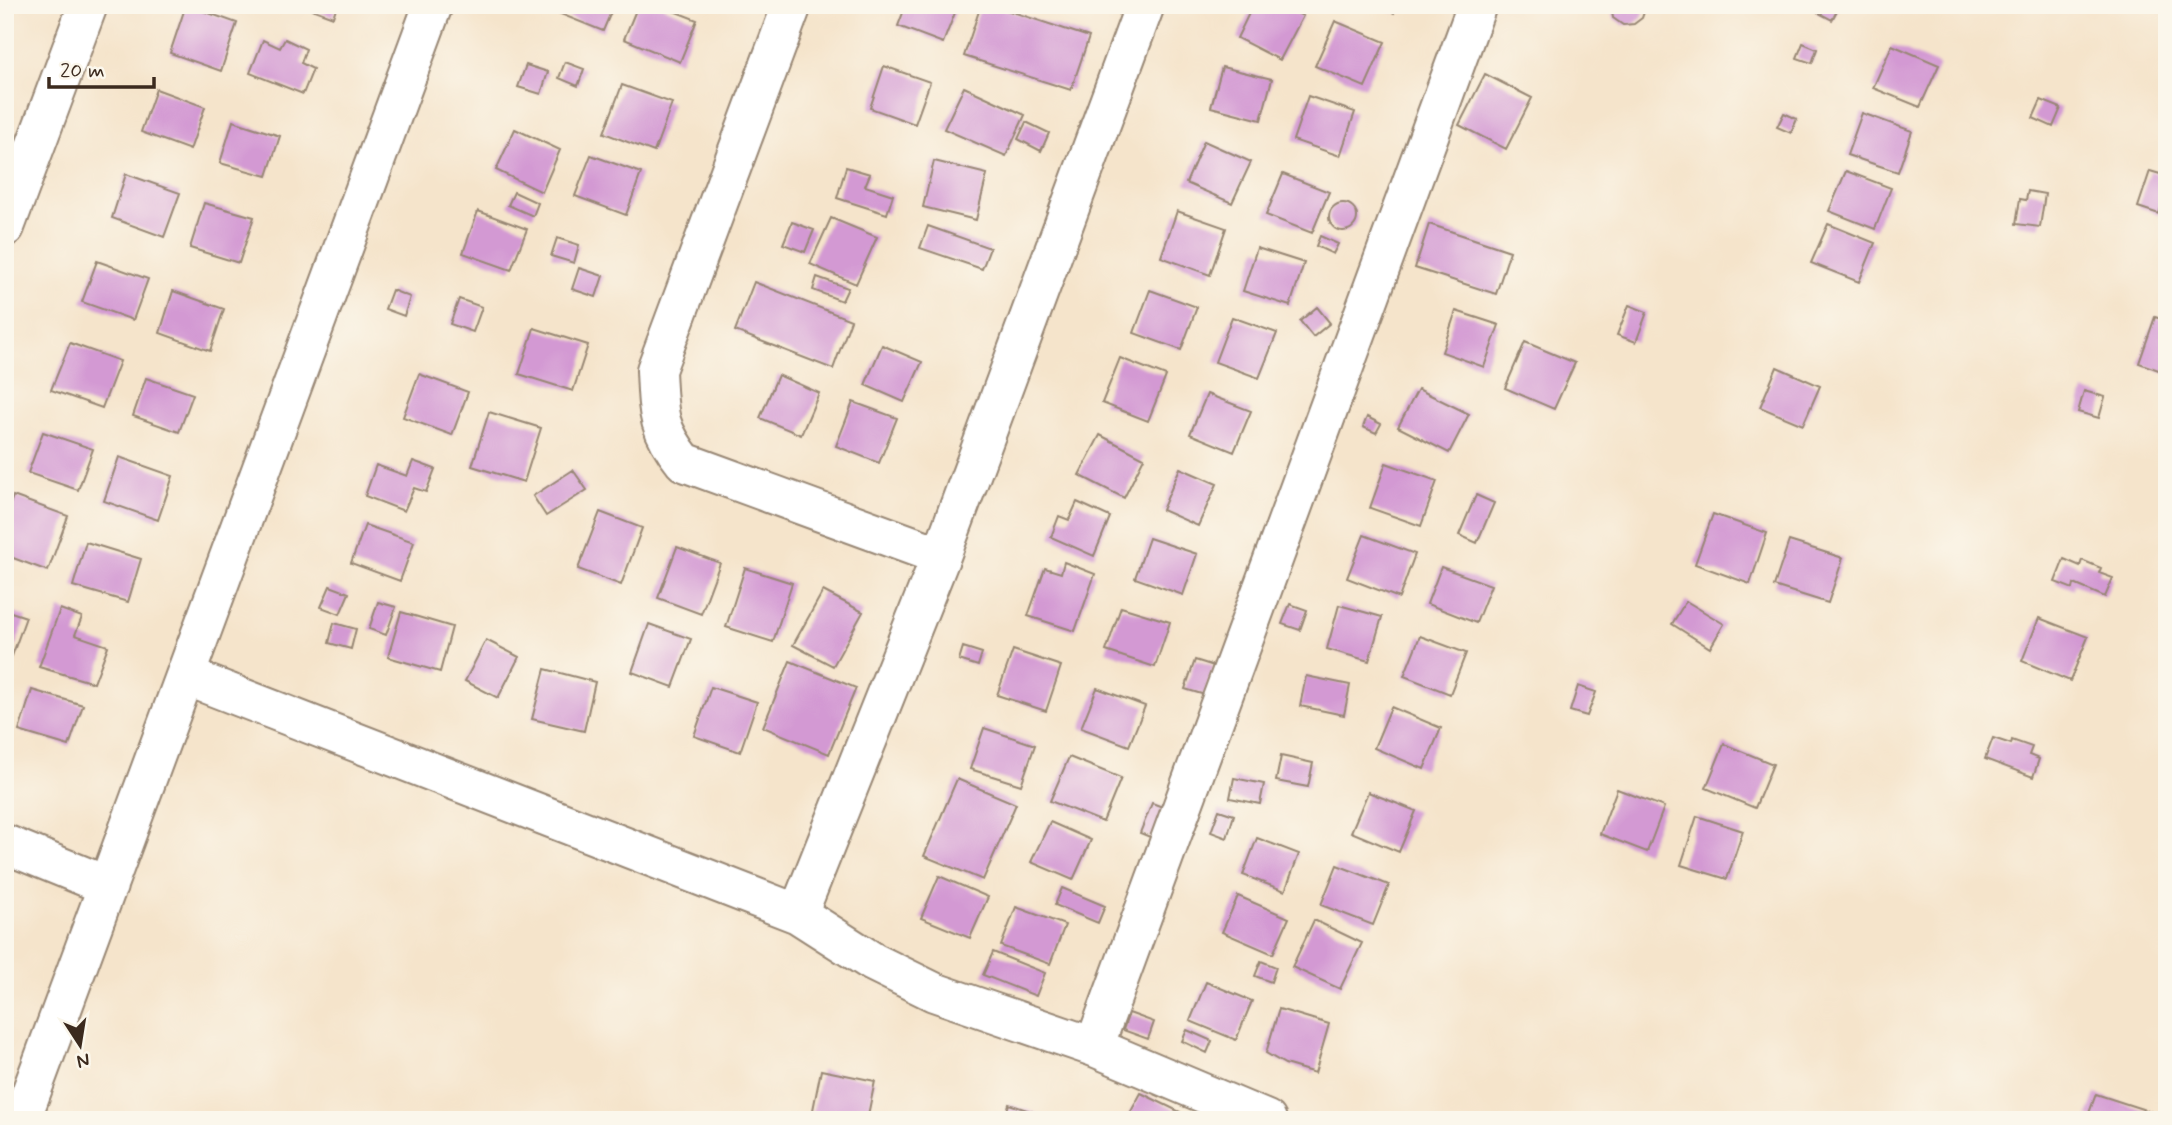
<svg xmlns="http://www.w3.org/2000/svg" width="2172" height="1125" font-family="Mynerve,sans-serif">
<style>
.building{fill:#d399d3}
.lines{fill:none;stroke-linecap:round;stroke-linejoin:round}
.minor-casing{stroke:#988774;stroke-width:42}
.minor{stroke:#fff;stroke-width:38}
</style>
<rect width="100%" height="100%" fill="#fbf7ec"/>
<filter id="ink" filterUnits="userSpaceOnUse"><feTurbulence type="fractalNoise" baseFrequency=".0143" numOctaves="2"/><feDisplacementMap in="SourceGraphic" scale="14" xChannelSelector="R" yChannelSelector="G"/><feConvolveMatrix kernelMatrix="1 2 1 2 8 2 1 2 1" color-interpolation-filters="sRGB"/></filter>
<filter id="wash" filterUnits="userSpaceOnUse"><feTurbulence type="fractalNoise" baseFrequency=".00686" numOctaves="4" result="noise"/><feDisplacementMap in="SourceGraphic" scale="28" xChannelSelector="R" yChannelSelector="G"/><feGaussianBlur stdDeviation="1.57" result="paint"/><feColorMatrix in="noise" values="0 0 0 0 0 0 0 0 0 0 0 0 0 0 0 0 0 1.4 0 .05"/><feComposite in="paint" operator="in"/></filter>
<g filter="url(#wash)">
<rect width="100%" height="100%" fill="#f5e4cb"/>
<g id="blocks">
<path class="building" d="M186,5L237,23L221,71L170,53Z
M301,5H337L333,17Z
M555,5H614L603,31L553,11Z
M638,5H658L697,20L680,62L624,39Z
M906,5H958L943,43L898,26Z
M981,5H991L1089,37L1071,90L964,56Z
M1253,5H1281L1303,16L1280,60L1237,38Z
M1375,5H1397L1394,13Z
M1611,5H1644V12L1642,18L1634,24L1623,25L1613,18Z
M1820,5H1840L1832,20L1817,12Z
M1335,21L1385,42L1365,87L1315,66Z
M285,39L306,49L301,63L313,69L303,94L250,73L263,40L280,48Z
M1803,43L1817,49L1812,63L1797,58Z
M1892,45L1939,65L1920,107L1873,88Z
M565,62L584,69L578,86L559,78Z
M526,65L548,72L541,94L518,87Z
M884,66L930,82L915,124L870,108Z
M1222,67L1272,79L1261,120L1211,107Z
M1485,74L1532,98L1506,149L1459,125Z
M622,85L672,103L654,152L604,133Z
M964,87L1025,115L1006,156L944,129Z
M156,89L205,107L190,150L141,132Z
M1308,96L1355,112L1340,156L1293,140Z
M2041,100L2061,108L2053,127L2033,118Z
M1784,113L1797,119L1791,133L1777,127Z
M1862,113L1912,131L1898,172L1847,155Z
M233,121L280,136L267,176L220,163Z
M1026,122L1049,133L1041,151L1018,139Z
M515,129L560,150L542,192L496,170Z
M1204,141L1251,162L1232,203L1186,183Z
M591,155L641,173L626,215L575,196Z
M934,161L987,174L976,220L923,207Z
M846,167L870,174L865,186L893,195L887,214L837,198Z
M1846,171L1891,188L1875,229L1829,211Z
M2150,171L2167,176V189L2159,214L2138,207Z
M126,174L180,193L164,237L112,218Z
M1283,174L1329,192L1312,233L1266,215Z
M2028,191L2045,194L2040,227L2016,224L2020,199L2026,200Z
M514,192L538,203L533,216L508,205Z
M204,203L254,217L239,263L190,248Z
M1329 217a14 14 0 1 1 28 0a14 14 0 1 1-28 0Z
M478,211L527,229L511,270L463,253Z
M1177,211L1226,228L1210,275L1161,257Z
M831,218L877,237L856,284L810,264Z
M792,222L814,230L805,252L783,244Z
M1429,224L1510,251L1496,294L1415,268Z
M1828,224L1875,243L1859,282L1811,263Z
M928,226L990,248L982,269L920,248Z
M1320,236L1338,244L1333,254L1316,246Z
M557,238L579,245L574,263L551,256Z
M1257,248L1304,263L1290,306L1243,291Z
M97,261L148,279L133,320L82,302Z
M579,268L603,276L596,297L572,289Z
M817,277L848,288L842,301L813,290Z
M754,282L851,320L833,369L735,331Z
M392,290L410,297L404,316L385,309Z
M1150,290L1197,307L1181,350L1134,333Z
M173,291L224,309L210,351L160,333Z
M459,299L482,307L473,332L450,324Z
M1629,305L1647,312L1636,342L1617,335Z
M1317,307L1330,323L1313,337L1300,321Z
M1456,311L1499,325L1484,367L1442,352Z
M1232,317L1277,333L1259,378L1215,362Z
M2155,317L2167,321V373L2139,363Z
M534,328L588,345L573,391L519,374Z
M1525,342L1575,363L1554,409L1505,388Z
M70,343L120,361L102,408L51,390Z
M882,345L922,362L904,402L865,385Z
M1120,358L1166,376L1148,421L1102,403Z
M1777,367L1820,386L1803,425L1760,407Z
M419,374L468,392L452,435L403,417Z
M778,375L819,393L801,435L760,418Z
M146,378L193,394L179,432L133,416Z
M1418,389L1469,414L1449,453L1398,427Z
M2084,391L2105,397L2099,418L2078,412Z
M1207,394L1251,411L1234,452L1190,434Z
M853,402L897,418L879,463L836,446Z
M489,412L541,428L524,482L472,466Z
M1367,417L1381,424L1376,433L1363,427Z
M43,432L93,449L78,490L28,473Z
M1100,435L1144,458L1124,498L1079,475Z
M119,457L173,476L158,520L104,501Z
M413,461L435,469L426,492L414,488L404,511L365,496L376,465L407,476Z
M1386,463L1437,481L1421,526L1370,508Z
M1180,468L1217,484L1198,526L1162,510Z
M573,470L587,490L546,516L533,496Z
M1476,495L1494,503L1477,543L1459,535Z
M13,496L68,516L48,571L5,555V518Z
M1077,502L1110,517L1094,556L1051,537L1059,516L1069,520Z
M600,512L642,528L621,585L578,569Z
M1713,514L1767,533L1750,584L1695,564Z
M365,525L414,542L400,581L351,563Z
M1364,535L1415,554L1399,598L1347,578Z
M1149,538L1197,554L1183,595L1135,578Z
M1789,541L1843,558L1828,603L1774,586Z
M86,542L141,559L128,602L73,586Z
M677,547L720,563L701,614L658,598Z
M2064,559L2080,566L2082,560L2101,568L2099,573L2113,578L2105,597L2074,584L2073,589L2055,582Z
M1064,562L1095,574L1075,631L1028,616L1045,568L1061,573Z
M1441,567L1491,585L1476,623L1427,604Z
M745,568L792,583L773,642L726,627Z
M330,586L349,593L340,614L321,607Z
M823,591L863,612L833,666L793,645Z
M1686,601L1724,624L1710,648L1672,624Z
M378,602L396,607L386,635L369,629Z
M1290,604L1307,610L1300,630L1282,624Z
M1339,605L1382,617L1369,661L1327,649Z
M1121,607L1170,622L1155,667L1106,651Z
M60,609L82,617L75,635L108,646L94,683L39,667Z
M5,610L26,617L12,656L5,654Z
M401,612L452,627L440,672L388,657Z
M2039,618L2088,637L2070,681L2022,661Z
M334,623L356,629L351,649L329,643Z
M649,624L691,639L673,687L632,672Z
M1420,636L1466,653L1450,694L1404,676Z
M486,640L519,657L498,698L465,681Z
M963,647L982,653L978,666L959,660Z
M1013,650L1061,666L1046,711L997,695Z
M1195,660L1214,666L1205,695L1185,689Z
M790,661L856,688L829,754L763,727Z
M545,669L595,682L584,731L532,719Z
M1306,676L1350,685L1344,715L1300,706Z
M1578,686L1596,692L1587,716L1570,711Z
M711,687L757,702L740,752L694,736Z
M1097,688L1145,706L1129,746L1081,728Z
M32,690L83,705L69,746L19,731Z
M1391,707L1441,728L1424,769L1374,748Z
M984,728L1035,745L1021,785L970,769Z
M1993,738L2011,744L2012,740L2032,747L2029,755L2039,759L2033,777L1985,759Z
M1724,744L1773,764L1755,808L1706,788Z
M1281,756L1313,763L1308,787L1276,781Z
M1069,757L1121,778L1103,822L1050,801Z
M1234,778L1264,784L1260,804L1230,798Z
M957,779L1016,804L983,880L924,856Z
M1617,789L1664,807L1647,852L1600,834Z
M1368,792L1416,811L1399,852L1351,832Z
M1152,803L1168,809L1155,839L1140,833Z
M1219,810L1234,815L1227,838L1211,832Z
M1697,816L1743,831L1727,879L1681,865Z
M1050,822L1091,840L1073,880L1031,862Z
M1257,838L1299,854L1285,891L1243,875Z
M1337,865L1389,885L1373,925L1321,905Z
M939,876L988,897L970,938L921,918Z
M1062,888L1105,906L1098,923L1055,905Z
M1238,896L1289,918L1273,954L1222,932Z
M1016,907L1065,925L1050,964L1001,946Z
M1314,920L1362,943L1340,989L1292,967Z
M993,952L1045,973L1036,996L983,975Z
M1261,961L1276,967L1271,982L1255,976Z
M1206,982L1252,1001L1236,1040L1190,1021Z
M1279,1009L1329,1024L1315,1073L1285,1064L1266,1053Z
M1129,1013L1154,1022L1148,1039L1123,1030Z
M1187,1030L1212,1041L1207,1053L1182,1041Z
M821,1070L875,1081L867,1120H811Z
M1141,1093L1180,1112L1177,1120H1139L1129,1115Z
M2096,1094L2167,1117V1120H2099L2088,1116Z
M1009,1104L1054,1119V1120H1004Z"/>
</g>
</g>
<g filter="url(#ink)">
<use href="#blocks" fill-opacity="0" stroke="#988774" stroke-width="2"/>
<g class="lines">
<g class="minor-casing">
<path id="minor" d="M792,5L656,370C658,412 657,428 684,462L941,556
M5,227L88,5
M186,676L798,914L941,556L1145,5
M5,844L108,886
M798,914L873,962L934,992L1094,1047L1267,1120
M1094,1047L1477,5
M21,1120L433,5"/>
</g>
<use href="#minor" class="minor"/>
</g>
</g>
<rect width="2172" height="1125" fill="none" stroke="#fbf7ec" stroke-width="28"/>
<g transform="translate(80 1045) rotate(168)" stroke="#fbf7ec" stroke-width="5" paint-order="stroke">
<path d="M0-5L12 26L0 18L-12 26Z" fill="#3b2a1e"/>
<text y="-10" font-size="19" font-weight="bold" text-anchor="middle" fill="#3b2a1e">N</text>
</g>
<path d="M49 77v10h105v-10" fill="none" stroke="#3b2a1e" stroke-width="3.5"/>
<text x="60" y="77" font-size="21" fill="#3b2a1e" stroke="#fbf7ec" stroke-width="5" paint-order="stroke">20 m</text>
</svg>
